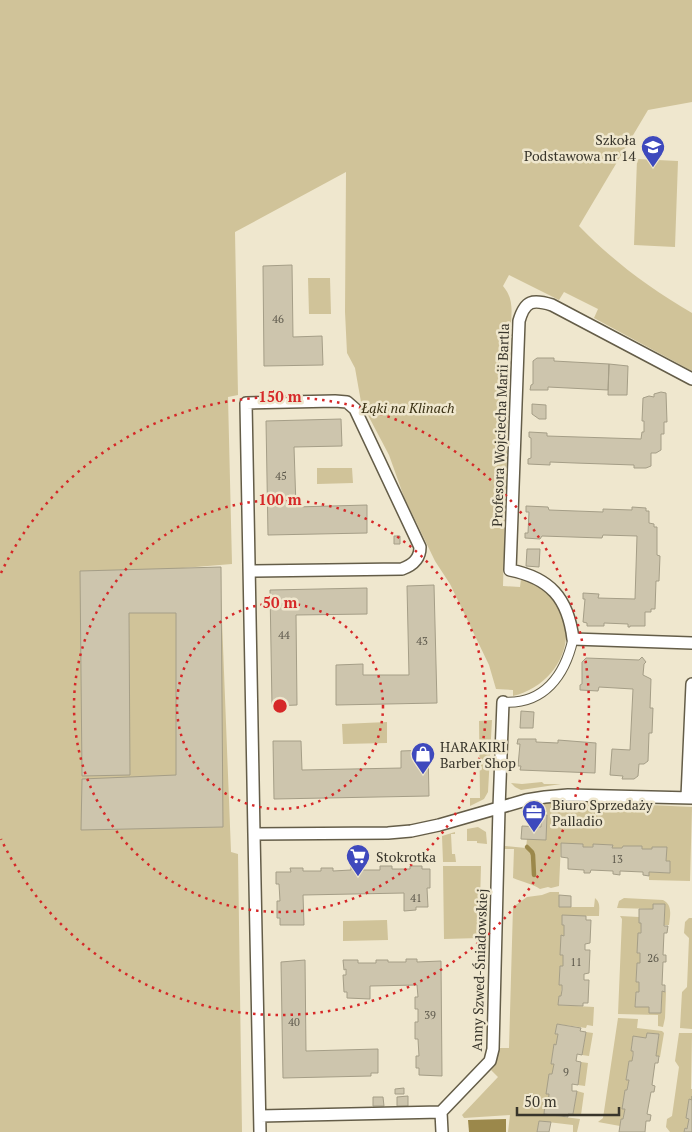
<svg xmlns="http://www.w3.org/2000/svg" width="692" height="1132" font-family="'PT Serif',serif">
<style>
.green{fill:#d0c399}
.water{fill:#9b884b}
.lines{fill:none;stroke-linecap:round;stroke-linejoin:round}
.stream{stroke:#9b884b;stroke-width:4.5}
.building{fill:#cdc5ad;stroke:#a59e87}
.pedestrian-casing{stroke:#645d48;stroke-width:11}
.minor-casing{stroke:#645d48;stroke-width:14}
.pedestrian{stroke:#fff;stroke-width:9}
.minor{stroke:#fff;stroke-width:11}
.ring{fill:none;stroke:#d62828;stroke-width:2.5;stroke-dasharray:2.5 5}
.labels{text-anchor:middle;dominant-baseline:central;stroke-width:5;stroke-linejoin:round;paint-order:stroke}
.number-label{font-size:11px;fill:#5d594c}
.poi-label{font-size:14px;fill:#38352b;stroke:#efe7ce;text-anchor:start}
.park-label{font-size:14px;font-style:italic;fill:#3a3114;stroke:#efe7ce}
.street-label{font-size:14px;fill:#38352b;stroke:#efe7ce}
.centre{fill:#d62828;stroke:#efe7ce;stroke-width:2.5}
.ring-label{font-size:15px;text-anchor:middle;font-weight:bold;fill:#d62828;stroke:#efe7ce;stroke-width:5;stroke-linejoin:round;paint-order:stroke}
</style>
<rect width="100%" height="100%" fill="#efe7ce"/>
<path class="green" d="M0,0H692V102L648,110L579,226C614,262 648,287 692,313V371L594,318L598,309L564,292L559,300L509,275L503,286C513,298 512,309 511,324L501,325L498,416L508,417L503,586L520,587L521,579C532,583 543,588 551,597C585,634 557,686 513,696V690L496,689L489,665L450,584L435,561L404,497L389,455L361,402L355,368L347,353L345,312L346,172L235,232L238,395L228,397L232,564L183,568L220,569L231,852L238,854L242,1132H0Z
M637,159L678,161L675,247L634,245Z
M308,278H330L331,314H309Z
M317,468H352L353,483L317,484Z
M492,720L488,792L484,799L470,806V798H480L479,721Z
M387,722V743L343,744L342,724Z
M542,782L544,784H561L521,790L515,787L511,783L522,784Z
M565,801L692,807L690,881L649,880V872L670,873V861H666V847H652V849H642V846H623L622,848H612L613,846L583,847V844H561L559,886L551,888L548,887L540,889C533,884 523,882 513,878L514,849H505V846L526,848L527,839L546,840L547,812H536L526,813L524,808L553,802Z
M478,827L486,832L487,844L477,843V841H467V829Z
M455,832V834H451L452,854H455L456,862H443L442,836Z
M443,866H481L479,938L444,939Z
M550,892H559V907H594L595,898C601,903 599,909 599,916H562V925H564V936H561L560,955H563V966H560L559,985H562L561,996H559L558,1005L594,1007L593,1026L587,1025L586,1028L557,1024L555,1034H558L556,1045H554L551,1063L554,1064L548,1104H545L544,1114H541L580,1119L577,1132H573V1125L539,1121L537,1132H508L510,1115L464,1118L462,1115L498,1077L491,1070L496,1062L499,1048H509L513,907L527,897L542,895Z
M624,898L663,900C673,905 670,916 669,925H664L665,904H653V909L617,908L619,901Z
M620,916L639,917V923H641L640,963H637L636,982H639V992H636L635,1006L649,1007V1013H661L662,991L666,992L665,1018L663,1027L658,1026V1015L618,1014L622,919Z
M689,918H692V1029L680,1028L682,992L687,987L689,938L684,933L685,922Z
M387,920L388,940L343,941V921Z
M618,1018L638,1019L637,1028L662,1031L664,1033L660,1057L656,1056L659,1034L647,1033L646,1038L633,1037L631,1050L633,1051L632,1061H629L626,1079L629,1080L627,1090H625L622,1109H625L623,1119H621L620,1126L598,1122L603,1118Z
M586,1032L593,1033L589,1056L582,1055Z
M679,1033H692L691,1089H692V1100L689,1099L686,1118L689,1119L687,1129L685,1128L684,1132H670L666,1127L667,1119L672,1116L679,1067L675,1061Z
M581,1062L588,1063L585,1086L578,1085Z
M577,1091L584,1093L581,1115L573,1114Z"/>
<path class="water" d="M506,1119V1132H469L468,1120Z"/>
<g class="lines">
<path class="stream" d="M527,847L532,852L533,855L534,875"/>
</g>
<path class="building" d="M292,265L293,337L322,336L323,365L264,366L263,266Z
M537,358H554V361L609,364L608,390L548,387V390H530L531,385L533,384V361Z
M609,364L628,366L627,395H608Z
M661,392L666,393L667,422H664V434H661V450L656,453H651V466L646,468H634V465L575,463L550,462V465L528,464V459L531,458V438L529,437V432L547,433V436L641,439L642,432H644V421H642L643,398L649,396L654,397V394Z
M532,404L546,405V419H539L532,414Z
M341,419L342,446L294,447L296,507L367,505V533L268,535L266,421Z
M526,506L548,507L549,510L603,512V509L632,510V507L646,508V511H649V523L654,524V527H657V555L660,556L659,581H656L655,609H651V612H645V626H630V627H628V624L604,623V626H587V623L583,622L585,599H583V593L599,594L598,598L635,599L637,536L603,535L602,538L542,536L540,539L525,538V533H528L529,512H526Z
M394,536H400V544H394Z
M527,549H540L539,567L526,566Z
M221,567L223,827L81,830L82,779L176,775V613H129L130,775L82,776L80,571Z
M434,585L437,703L336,705V665L363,664V675H409L407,586Z
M367,588V614L296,615L297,705L272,706L270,590Z
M642,657L646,662L644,664L643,675L651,679L650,708H653L652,733H649L648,761L644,764H639L638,776L634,779H622L623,776L610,775L612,749L630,750L633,689L599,687L598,691L580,690V685L582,684V662L586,658L639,660Z
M521,711L534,712L533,728H520Z
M518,739H536V742L558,743V740L596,743L595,773L520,770L521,766H518L520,744H517Z
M273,741H301L302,770L401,768V751L428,750L429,796L274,799Z
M541,815H547L546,840L521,839L522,826L541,827Z
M561,843L583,844V847H593V844L613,845L612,848H622L623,846H642V849H652V847H667L666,861H670V873L649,872V876L643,875V872L620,871V875L613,874V871L591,870L590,873H584V870L568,869V858L561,857Z
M380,866H392V869H410V866H422V869H430V888H427L428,907H416V910L404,911V893L303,895L304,925H280V918H277V901H280L279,884H276V872H291L290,868H303V871H321V868H333V871L351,870V867H362L363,870H380Z
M559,895L571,896V907H559Z
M653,904H665L664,926H668L667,933H664L663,955H666V962H663L662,985H665V992L662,991L661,1013H649V1007H635L636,992H639V982H636L637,963H640V953H637L638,933H641V923H639V909H653Z
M562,915L586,916V920H591L590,943L585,944V950H590L589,973L584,974V980H589L588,1003H583V1006L558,1005L559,996H561L562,990V985H559L560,966H563V955H560L561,935L564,936V925H562Z
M406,959H417V962L441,961L442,1076L419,1075V1068H416V1056H419L418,1039H415V1022H418V1009H415V997H418L417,985L370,986V999L347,998V992H344L343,975H346V969L344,970L343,960H358V963H376V960H388V962H406Z
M305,960L306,1051L378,1049V1073H371V1076L283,1078L281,962Z
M557,1024L581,1028L580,1031L586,1032L582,1055L577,1054V1055L576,1061L581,1062L578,1085L572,1084V1091H577L573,1114H568V1117L544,1114L545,1104H548L549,1094H546L549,1074H552L554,1064H551L554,1044L556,1045L558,1034H555Z
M647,1033L659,1034L656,1056H659L658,1063H655L652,1085L655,1086L654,1092H651L647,1114L651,1115L650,1121H646L645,1132H619L621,1119H623L625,1109H622L625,1090H627L629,1080H626L629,1061H632L633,1055V1051H631L633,1036L646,1038Z
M404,1088V1094H395V1089Z
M408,1096V1106H397V1097Z
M692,1096V1132H684L685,1128L687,1129L689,1119L686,1118L689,1099L692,1100Z
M373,1097H383L384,1106H373Z
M539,1121L551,1122L549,1132H537Z"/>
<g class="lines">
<g class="pedestrian-casing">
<path id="pedestrian" d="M503,702C544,705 565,675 573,639"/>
</g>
<g class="minor-casing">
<path id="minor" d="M692,379L552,305C533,299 525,300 519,321L510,570C550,578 568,598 573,639L692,643
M250,571L402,569C413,565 420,559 420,547L355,409L347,402L335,401L246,403L254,834L388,833L411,831L439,825L526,800L545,797L568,795L692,798
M687,797L692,684
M254,834L260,1132
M441,1112L442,1132
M260,1116L441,1112L490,1061L493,1049L499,808L503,702"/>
</g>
<use href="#pedestrian" class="pedestrian"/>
<use href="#minor" class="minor"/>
</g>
<g class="ring">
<circle cx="280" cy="706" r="103"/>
<circle cx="280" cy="706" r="206"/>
<path d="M1 573A309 309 0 1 1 1 839"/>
</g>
<defs>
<g id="school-pin" transform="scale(1.25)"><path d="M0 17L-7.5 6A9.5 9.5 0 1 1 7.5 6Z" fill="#3e49bd" stroke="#efe7ce"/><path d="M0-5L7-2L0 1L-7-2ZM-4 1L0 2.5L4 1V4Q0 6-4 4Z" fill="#fff"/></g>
<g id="shop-pin" transform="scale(1.25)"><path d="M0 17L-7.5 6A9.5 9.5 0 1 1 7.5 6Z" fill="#3e49bd" stroke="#efe7ce"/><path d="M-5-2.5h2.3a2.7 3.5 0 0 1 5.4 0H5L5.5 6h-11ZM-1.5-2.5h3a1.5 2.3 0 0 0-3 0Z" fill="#fff"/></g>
<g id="office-pin" transform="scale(1.25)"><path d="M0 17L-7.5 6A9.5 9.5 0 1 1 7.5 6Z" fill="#3e49bd" stroke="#efe7ce"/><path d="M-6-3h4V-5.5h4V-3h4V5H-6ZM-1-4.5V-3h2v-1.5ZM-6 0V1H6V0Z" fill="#fff"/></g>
<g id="supermarket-pin" transform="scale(1.25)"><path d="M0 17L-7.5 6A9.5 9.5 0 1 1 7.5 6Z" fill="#3e49bd" stroke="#efe7ce"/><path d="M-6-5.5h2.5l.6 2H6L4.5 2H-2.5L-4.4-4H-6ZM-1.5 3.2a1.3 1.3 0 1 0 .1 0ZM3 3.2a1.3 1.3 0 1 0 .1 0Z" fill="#fff"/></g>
</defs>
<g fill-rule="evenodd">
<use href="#school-pin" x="653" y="147"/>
<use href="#shop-pin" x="423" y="754"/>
<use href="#office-pin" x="534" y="812"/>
<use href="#supermarket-pin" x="358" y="856"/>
</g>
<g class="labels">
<g class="number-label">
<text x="278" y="319">46</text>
<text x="281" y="476">45</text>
<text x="284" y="635">44</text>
<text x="422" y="641">43</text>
<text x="617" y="859">13</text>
<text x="416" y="898">41</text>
<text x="653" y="958">26</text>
<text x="576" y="962">11</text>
<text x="430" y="1015">39</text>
<text x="294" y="1022">40</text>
<text x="566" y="1072">9</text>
</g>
<g class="poi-label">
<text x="636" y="139" text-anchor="end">Szkoła<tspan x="636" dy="16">Podstawowa nr 14</tspan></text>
<text x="440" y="746">HARAKIRI<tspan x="440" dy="16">Barber Shop</tspan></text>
<text x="552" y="804">Biuro Sprzedaży<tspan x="552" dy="16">Palladio</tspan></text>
<text x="376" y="856">Stokrotka</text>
</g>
<g class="park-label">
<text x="408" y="407">Łąki na Klinach</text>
</g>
<g class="street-label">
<text transform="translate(500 425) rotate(-88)">Profesora Wojciecha Marii Bartla</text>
<text transform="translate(479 970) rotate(-88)">Anny Szwed-Śniadowskiej</text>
</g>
</g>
<circle cx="280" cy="706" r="8" class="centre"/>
<g class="ring-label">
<text x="280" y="402">150 m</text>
<text x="280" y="505">100 m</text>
<text x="280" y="608">50 m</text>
</g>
<path d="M517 1107v8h102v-8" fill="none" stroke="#38352b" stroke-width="2.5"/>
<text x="524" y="1107" font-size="15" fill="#38352b" stroke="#efe7ce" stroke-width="4" paint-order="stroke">50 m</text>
</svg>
